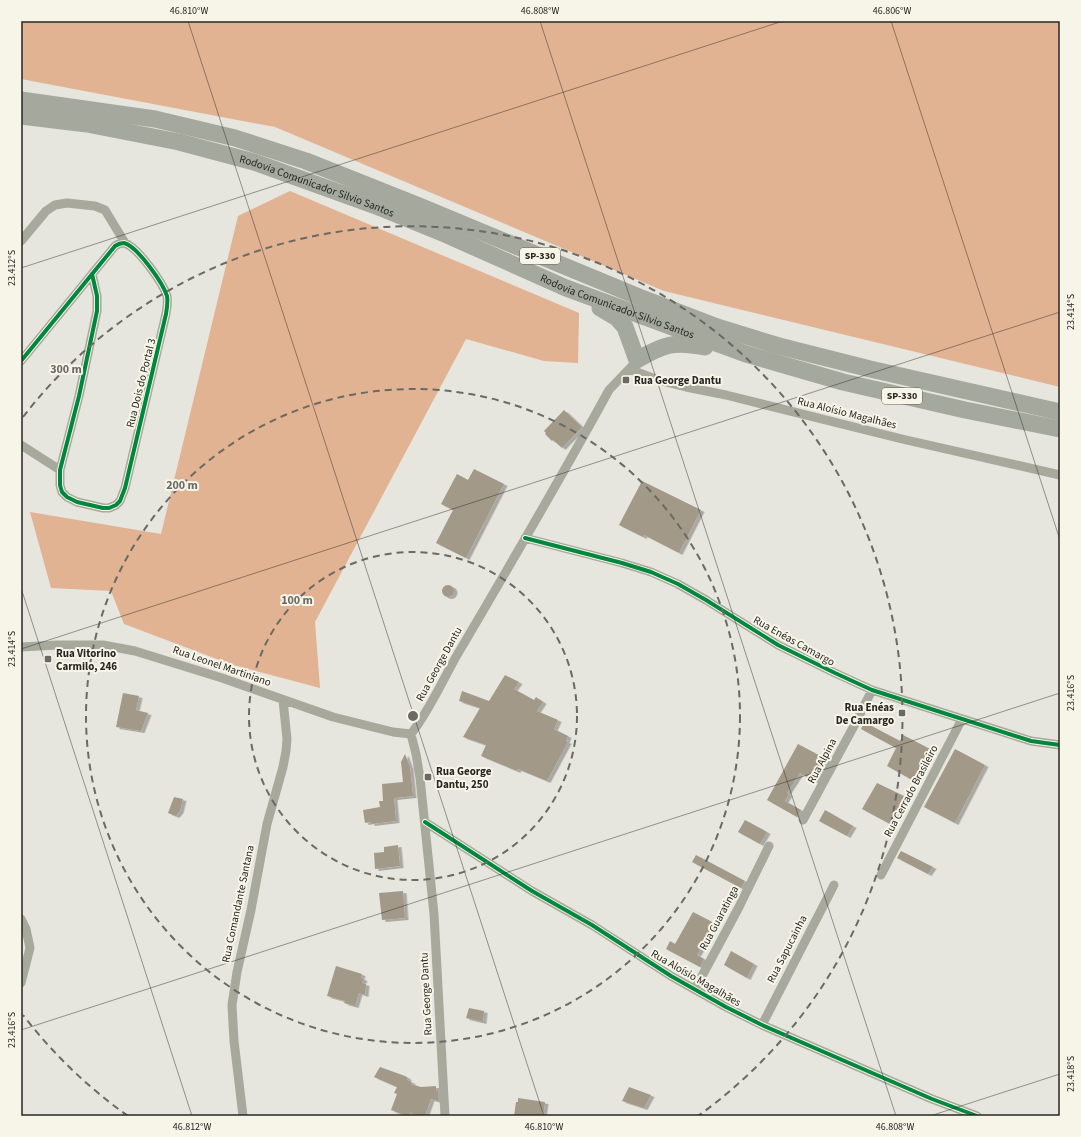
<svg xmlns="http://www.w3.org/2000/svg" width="1081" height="1137" font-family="'Source Sans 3',sans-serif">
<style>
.forest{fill:#e1b392}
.building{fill:#a29988;filter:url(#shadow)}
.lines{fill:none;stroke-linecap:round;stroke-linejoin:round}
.street{stroke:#a7a99d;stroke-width:9}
.highway{stroke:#a5a89c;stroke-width:17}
.cycleway-casing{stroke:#f7f5e8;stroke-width:6}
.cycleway{stroke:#00873e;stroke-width:4}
.ticks{fill:none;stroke:#272622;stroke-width:1;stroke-opacity:0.45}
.ring{fill:none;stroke:#6a6964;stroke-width:2;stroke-dasharray:7 5}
.poi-dot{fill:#6a6964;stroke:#f7f5e8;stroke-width:1.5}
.labels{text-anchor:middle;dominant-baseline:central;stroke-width:4;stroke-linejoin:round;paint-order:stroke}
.shield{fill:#f7f5e8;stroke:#65645d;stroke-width:1}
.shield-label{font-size:10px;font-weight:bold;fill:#272622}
.street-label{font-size:11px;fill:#272622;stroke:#f7f5e8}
.poi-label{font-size:11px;font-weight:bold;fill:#272622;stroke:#f7f5e8;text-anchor:start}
.centre{fill:#6a6964;stroke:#f7f5e8;stroke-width:2}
.ring-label{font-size:12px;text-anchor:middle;font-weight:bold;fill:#6a6964;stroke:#f7f5e8;stroke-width:4;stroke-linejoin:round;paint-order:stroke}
.neatline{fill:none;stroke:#272622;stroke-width:1.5}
.ticks-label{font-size:10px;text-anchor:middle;fill:#272622}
</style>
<defs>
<filter id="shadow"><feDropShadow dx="3.5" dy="2" stdDeviation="0" flood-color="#0004"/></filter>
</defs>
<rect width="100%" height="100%" fill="#e6e5de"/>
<path class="forest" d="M21,21H1060V387L664,291L275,127L21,79Z
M290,191L579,313L578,363L544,361L466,339L315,622L320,688L230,664L124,624L111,591L51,588L30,512L161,534L238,216Z"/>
<path class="building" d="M564,410L582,427L562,448L553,440L552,441L545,434L546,433L544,431Z
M474,469L504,484L466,558L436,543L453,510L441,504L457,474L468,480Z
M642,481L701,510L679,553L644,535L643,537L619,525Z
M442 591a6 6 0 1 1 12 0a6 6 0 1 1-12 0Z
M505,675L519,682L514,689L534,700L536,697L543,702L537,711L558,720L554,729L568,736L566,741L568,742L547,781L518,769L517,771L481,756L486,745L463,737L480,708L459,701L462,691L489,701Z
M123,693L139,696L136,710L148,713L141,731L116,727Z
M864,722L900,741L903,735L932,750L914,781L887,766L896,748L861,729Z
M798,744L828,760L816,782L800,773L787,793L789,794L785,801L801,810L797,817L767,800Z
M955,749L985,765L955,823L924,807Z
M405,754L410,767L413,796L394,798L396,821L371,824V822L365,823L363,810L380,807L379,801H383L382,784L403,782L401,762Z
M877,783L906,797L897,814H896L890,824L862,809Z
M174,797L183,799L180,811L176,816L168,813Z
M825,810L853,826L847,836L819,821Z
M745,820L767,832L760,844L738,832Z
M398,845L400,866L375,869L374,853L384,852V847Z
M901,851L933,867L928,874L897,858Z
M696,855L745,881L741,888L692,862Z
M403,891L405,918L382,920L379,893Z
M693,912L716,924L697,955L704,959L700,967L666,949L670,941L675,944Z
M731,951L754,964L747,978L724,965Z
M336,966L362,974L361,978L364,979L362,983L366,984L365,995L359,993L355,1006L344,1003L345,1001L327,996Z
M469,1008L484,1011L483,1022L466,1018Z
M380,1067L405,1076L408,1078L407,1080L412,1082L411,1084L421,1087L436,1086V1091L438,1090V1101L431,1099L425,1116H420L410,1113L409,1116H407L391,1110L397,1094L394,1093L397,1087L374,1077Z
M629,1087L651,1095L644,1108L622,1101Z
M518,1098L545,1102L543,1116H514L516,1102H518Z"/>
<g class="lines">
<path class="street" d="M21,241L46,211L55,205L67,203L95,206L105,210L125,243
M21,361L115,246C118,244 121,243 124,243C137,246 163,283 167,296C168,301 167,308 166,314L125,488L120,501L116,505L109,508H103L77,502L67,497L62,492L60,485V470L79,396L97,311V296L92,274
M629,369L658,380L686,387L726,395L902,439L1060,475
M21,445L60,470
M525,538L622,563L651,572L678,584L706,600L778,645L835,673L872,690L1031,741L1060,745
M21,647L57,645H103L135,651L222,678L333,717L393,732L411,734
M411,734C432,707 445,674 463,645C513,560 562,476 609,390L632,366
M411,734L416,754L420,778L434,914L445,1116
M803,820L855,724L872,690
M425,822L532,891L592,925L671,976L726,1007L762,1025L932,1099L977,1116
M881,875L962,719
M21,919L26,929L30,948L21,983
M695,989L738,909L769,846
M762,1025L834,885
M243,1116L234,1041L232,1005L237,972L251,910L267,824L283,767L286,751L287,739L283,700"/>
<g class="highway">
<path d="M21,100L155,119L235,138L306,161L419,206L644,299L717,327L779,346L870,369L1060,412"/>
<path id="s1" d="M21,116L87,124L179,142L254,162L376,206L447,235L566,288L746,354L843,382L965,410L1060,429"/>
<path d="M600,308L617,318L625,327L637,360C664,344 674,341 705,347"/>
</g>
<g class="cycleway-casing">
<path id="cycleway" d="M21,361L115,246C118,244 121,243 124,243C137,246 163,283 167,296C168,301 167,308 166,314L125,488L120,501L116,505L109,508H103L77,502L67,497L62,492L60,485V470L79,396L97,311V296L92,274
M525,538L622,563L651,572L678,584L706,600L778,645L835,673L872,690L1031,741L1060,745
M425,822L532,891L592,925L671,976L726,1007L762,1025L932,1099L977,1116"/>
</g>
<use href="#cycleway" class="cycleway"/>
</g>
<path class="ticks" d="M188,21L544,1116M540,21L896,1116M891,21L1060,540M21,268L783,21M21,588L192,1116M21,649L1060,312M21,1030L1060,693M930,1116L1060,1074"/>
<g class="ring">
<circle cx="413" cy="716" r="164"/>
<circle cx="413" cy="716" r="327"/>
<path d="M128 1116A491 491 0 0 1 23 1015M23 417A491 491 0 1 1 698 1116"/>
</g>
<g class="poi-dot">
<rect x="622" y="376" width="8" height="8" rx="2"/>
<rect x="44" y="655" width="8" height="8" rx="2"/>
<rect x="898" y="709" width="8" height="8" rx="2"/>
<rect x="424" y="773" width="8" height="8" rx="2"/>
</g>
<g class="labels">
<g class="shield">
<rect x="520" y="248" width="40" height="16" rx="3"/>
<rect x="882" y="388" width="40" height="16" rx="3"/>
</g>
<g class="shield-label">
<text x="540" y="256">SP-330</text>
<text x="902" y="396">SP-330</text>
</g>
<g class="street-label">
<text stroke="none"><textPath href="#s1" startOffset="305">Rodovia Comunicador Silvio Santos</textPath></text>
<text stroke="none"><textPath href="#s1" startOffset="629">Rodovia Comunicador Silvio Santos</textPath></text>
<text transform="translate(141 383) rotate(-76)">Rua Dois do Portal 3</text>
<text transform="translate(847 413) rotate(14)">Rua Aloísio Magalhães</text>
<text transform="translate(794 641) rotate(29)">Rua Enéas Camargo</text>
<text transform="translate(439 664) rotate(-61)">Rua George Dantu</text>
<text transform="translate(222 666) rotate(19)">Rua Leonel Martiniano</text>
<text transform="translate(822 761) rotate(-62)">Rua Alpina</text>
<text transform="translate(911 791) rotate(-62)">Rua Cerrado Brasileiro</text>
<text transform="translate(238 904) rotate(-78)">Rua Comandante Santana</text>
<text transform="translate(719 918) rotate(-62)">Rua Guaratinga</text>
<text transform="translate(787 949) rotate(-63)">Rua Sapucainha</text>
<text transform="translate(696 978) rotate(30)">Rua Aloísio Magalhães</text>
<text transform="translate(426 994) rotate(-93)">Rua George Dantu</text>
</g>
<g class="poi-label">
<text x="634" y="380">Rua George Dantu</text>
<text x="56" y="653">Rua Vitorino<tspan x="56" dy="13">Carmilo, 246</tspan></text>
<text x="894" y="707" text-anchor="end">Rua Enéas<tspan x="894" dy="13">De Camargo</tspan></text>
<text x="436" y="771">Rua George<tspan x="436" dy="13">Dantu, 250</tspan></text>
</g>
</g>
<circle cx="413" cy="716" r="6" class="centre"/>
<g class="ring-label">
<text x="66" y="373">300 m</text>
<text x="182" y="489">200 m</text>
<text x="297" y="604">100 m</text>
</g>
<rect width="1081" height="1137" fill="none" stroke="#f7f5e8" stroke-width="44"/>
<rect x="22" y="22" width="1037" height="1093" class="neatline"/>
<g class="ticks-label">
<text x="189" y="14">46.810°W</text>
<text x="540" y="14">46.808°W</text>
<text x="892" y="14">46.806°W</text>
<text transform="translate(11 268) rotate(-90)" y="4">23.412°S</text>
<text transform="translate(1070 312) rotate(-90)" y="4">23.414°S</text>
<text transform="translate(11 649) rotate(-90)" y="4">23.414°S</text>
<text transform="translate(1070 693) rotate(-90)" y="4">23.416°S</text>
<text transform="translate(11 1030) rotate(-90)" y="4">23.416°S</text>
<text transform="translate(1070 1074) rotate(-90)" y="4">23.418°S</text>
<text x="192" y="1130">46.812°W</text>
<text x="544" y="1130">46.810°W</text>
<text x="895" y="1130">46.808°W</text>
</g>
</svg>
